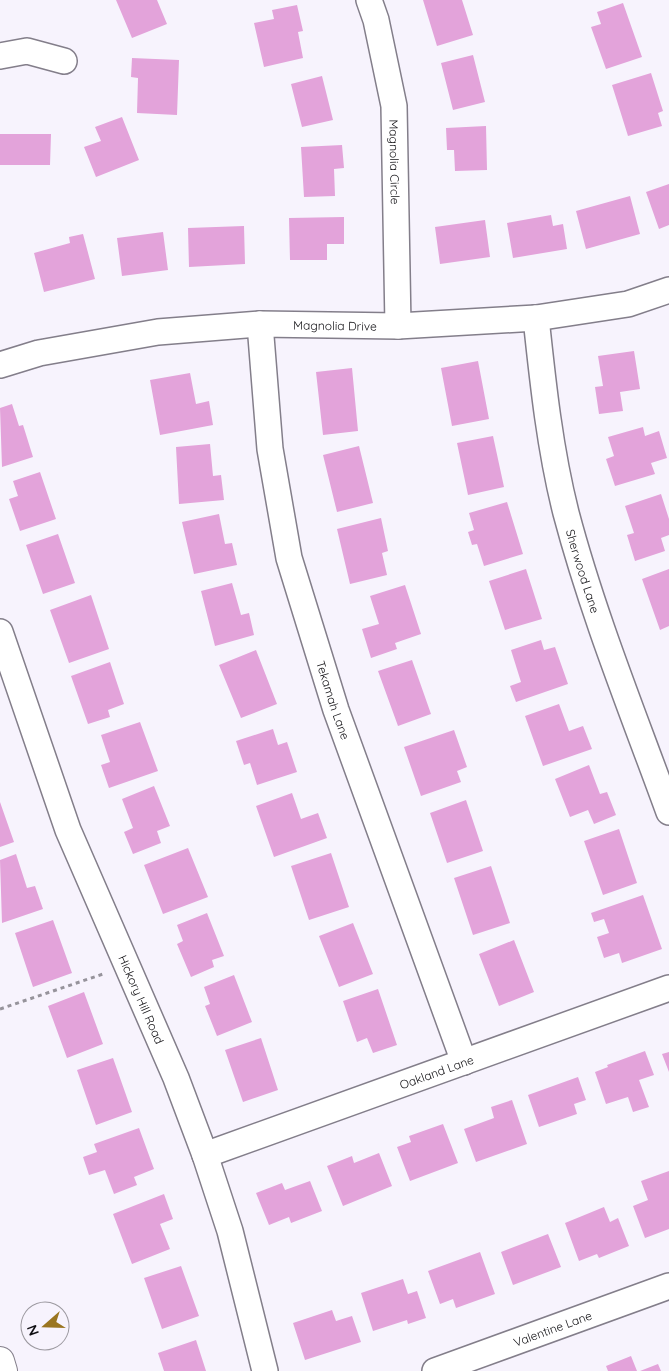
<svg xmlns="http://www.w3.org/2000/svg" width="669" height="1371" font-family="Quicksand,sans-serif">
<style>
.building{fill:#e3a3da}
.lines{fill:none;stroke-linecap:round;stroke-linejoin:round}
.minor-casing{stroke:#837e8a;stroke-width:28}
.tertiary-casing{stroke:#837e8a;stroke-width:30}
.path{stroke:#96939b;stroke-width:3;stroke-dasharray:4 4;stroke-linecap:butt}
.minor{stroke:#fff;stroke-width:25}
.tertiary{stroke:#fff;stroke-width:28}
.labels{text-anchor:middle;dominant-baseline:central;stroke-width:4;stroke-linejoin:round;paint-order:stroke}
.street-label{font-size:12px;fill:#100f13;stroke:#f7f3fd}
</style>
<rect width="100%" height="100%" fill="#f7f3fd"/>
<path class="building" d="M116,0H157L167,24L132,38Z
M423,0H462L473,35L437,46Z
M623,3L642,57L606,69L591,27L601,24L597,12Z
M297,5L303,31L298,32L303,58L264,67L254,23L274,19L272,10Z
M473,55L485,102L453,110L441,63Z
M132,58L179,60L177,115L137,113L138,78L131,77Z
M651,73L663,111L658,113L662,126L628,136L612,85Z
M322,76L333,120L302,127L291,84Z
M122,117L139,160L96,177L84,147L101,141L95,127Z
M486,126L487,170L455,171L454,150H447L446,128Z
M0,134H51L50,165H0Z
M342,145L344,168L334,169L335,196L304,197L301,147Z
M669,184V225L659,229L646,192Z
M630,196L640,234L586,249L576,211Z
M551,215L553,226L563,224L567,249L513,258L507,223Z
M344,217V244H327V260H290L289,218Z
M485,220L490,257L440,264L435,227Z
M244,226L245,264L189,267L188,228Z
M163,232L168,270L122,276L117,238Z
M83,234L95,279L44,292L34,253L70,243L69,237Z
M634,351L640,389L620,392L623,411L599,414L595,387L603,386L598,356Z
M478,361L489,419L452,426L441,368Z
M352,368L358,431L323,435L316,372Z
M190,373L196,404L209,401L213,425L160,435L150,380Z
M12,404L19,426L23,425L33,457L2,467L0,408Z
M643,427L645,436L659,431L667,458L651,463L655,474L615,486L606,459L614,456L608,437Z
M493,436L504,487L468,495L457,443Z
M210,444L213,476L221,475L224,500L179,504L176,447Z
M359,446L373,503L337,512L323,455Z
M40,472L56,519L20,531L9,499L18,496L13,481Z
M661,494L669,519V535L661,538L665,551L635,561L627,535L634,533L625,506Z
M507,502L523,554L484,566L477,544L472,545L468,532L474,530L469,513Z
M219,514L225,544L232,543L237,565L194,574L182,522Z
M381,518L388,551L382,553L387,575L350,584L337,529Z
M58,534L75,583L43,594L26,545Z
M526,569L542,619L505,630L489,581Z
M669,569V626L660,630L642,579Z
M232,583L241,615L249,613L254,635L215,646L201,591Z
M405,585L421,634L395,643L397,649L371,658L362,629L379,624L370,596Z
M91,595L109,649L69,663L50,610Z
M541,640L544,650L555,647L568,684L516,702L510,686L521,682L511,650Z
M256,650L277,704L241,718L219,665Z
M412,660L431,714L398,726L378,671Z
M110,662L124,704L108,710L110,717L88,724L71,676Z
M559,704L569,731L583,726L592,749L543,766L525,716Z
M140,722L158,771L109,788L101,765L110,762L101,735Z
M273,729L278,745L287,742L297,772L257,785L250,763L244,765L236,741Z
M454,730L467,767L457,771L461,782L421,796L404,747Z
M589,765L600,794L607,792L616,815L594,824L588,810L570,817L555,779Z
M154,786L170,826L157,831L161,843L133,854L124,832L133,828L122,799Z
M292,793L301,819L318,813L327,838L274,857L256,806Z
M466,800L483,851L447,863L430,813Z
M0,802L14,842L0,847Z
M619,829L637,883L603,895L584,841Z
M188,848L208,897L163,914L144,865Z
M331,853L349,907L309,920L291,866Z
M16,854L27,888L35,886L43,909L2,923L0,860Z
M491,866L510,923L473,935L454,878Z
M643,895L662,949L622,963L619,953L604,958L597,937L609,933L604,919L594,922L591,913Z
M207,913L224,956L212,960L214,967L191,977L177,944L183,941L177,925Z
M53,920L72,973L33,987L15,933Z
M353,923L373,974L339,987L319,936Z
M514,940L534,992L499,1006L479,954Z
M234,975L252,1022L217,1036L205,1006L210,1004L204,987Z
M378,989L397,1045L373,1053L367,1038L357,1042L343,1001Z
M84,992L103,1044L67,1058L48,1006Z
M261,1038L278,1090L243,1102L225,1050Z
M645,1051L654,1075L639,1080L649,1107L633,1112L628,1097L606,1104L595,1072L608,1067L607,1065Z
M669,1052V1072L662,1054Z
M113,1058L132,1112L96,1125L77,1070Z
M578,1077L586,1100L574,1104L577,1114L539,1127L528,1095Z
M512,1100L527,1144L476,1162L464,1129L494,1118L491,1107Z
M443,1124L458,1163L410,1181L397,1147L411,1142L409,1136Z
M139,1128L154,1169L134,1177L137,1185L114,1194L105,1170L89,1175L83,1157L97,1152L94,1144Z
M379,1153L392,1186L343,1206L327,1166L352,1156L354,1163Z
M669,1171V1229L645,1238L633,1206L648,1200L641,1181Z
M310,1181L322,1211L291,1223L289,1217L269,1225L256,1193L282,1183L285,1190Z
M164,1194L173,1219L160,1224L170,1249L132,1264L113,1214Z
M604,1207L610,1222L618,1218L629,1246L599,1258L597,1254L579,1261L565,1223Z
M548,1234L561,1267L513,1285L501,1252Z
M480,1252L495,1294L456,1308L453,1299L440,1304L428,1271Z
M181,1266L199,1316L162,1329L144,1278Z
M403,1279L408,1294L417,1291L426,1318L408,1324L407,1320L373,1331L361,1293Z
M332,1310L336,1321L352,1316L361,1342L305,1360L293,1323Z
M196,1340L206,1371H164L158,1353Z
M631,1356L637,1371H608L606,1366Z
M658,1364L661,1371H640Z"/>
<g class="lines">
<g class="minor-casing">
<g id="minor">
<path id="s1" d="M369,0L376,20L394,106L398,326"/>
<path d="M0,56L27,51L64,61"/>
<path id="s2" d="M536,318C543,384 550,450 566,513C593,615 633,713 669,812"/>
<path id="s3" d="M260,324L270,449L289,558L336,710L464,1062"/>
<path id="s4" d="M0,365L39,353L158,332L260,324L398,326L536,318L628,304L669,290"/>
<path id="s5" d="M0,632L68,830L176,1078L205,1155L230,1231L265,1371"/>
<path id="s6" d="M205,1155L669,988"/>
<path id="s7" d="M435,1371L669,1286"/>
</g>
</g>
<g class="tertiary-casing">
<path id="tertiary" d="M0,1361L3,1371"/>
</g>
<path class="path" d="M0,1009L106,973"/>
<use href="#minor" class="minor"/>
<use href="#tertiary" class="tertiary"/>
</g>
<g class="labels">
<g class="street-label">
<text stroke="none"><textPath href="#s1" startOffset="165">Magnolia Circle</textPath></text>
<text stroke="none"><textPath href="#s4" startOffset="339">Magnolia Drive</textPath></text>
<text stroke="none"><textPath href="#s2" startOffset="258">Sherwood Lane</textPath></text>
<text stroke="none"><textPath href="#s3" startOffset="385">Tekamah Lane</textPath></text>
<text stroke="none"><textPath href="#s5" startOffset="394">Hickory Hill Road</textPath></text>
<text stroke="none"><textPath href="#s6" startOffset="246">Oakland Lane</textPath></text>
<text stroke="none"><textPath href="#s7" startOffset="125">Valentine Lane</textPath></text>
</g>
</g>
<g transform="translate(45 1326) rotate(250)"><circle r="24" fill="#f7f3fd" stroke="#9b989f"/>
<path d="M0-4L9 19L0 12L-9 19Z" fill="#9a7520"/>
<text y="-8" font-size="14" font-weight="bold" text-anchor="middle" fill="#100f13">N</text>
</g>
</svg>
